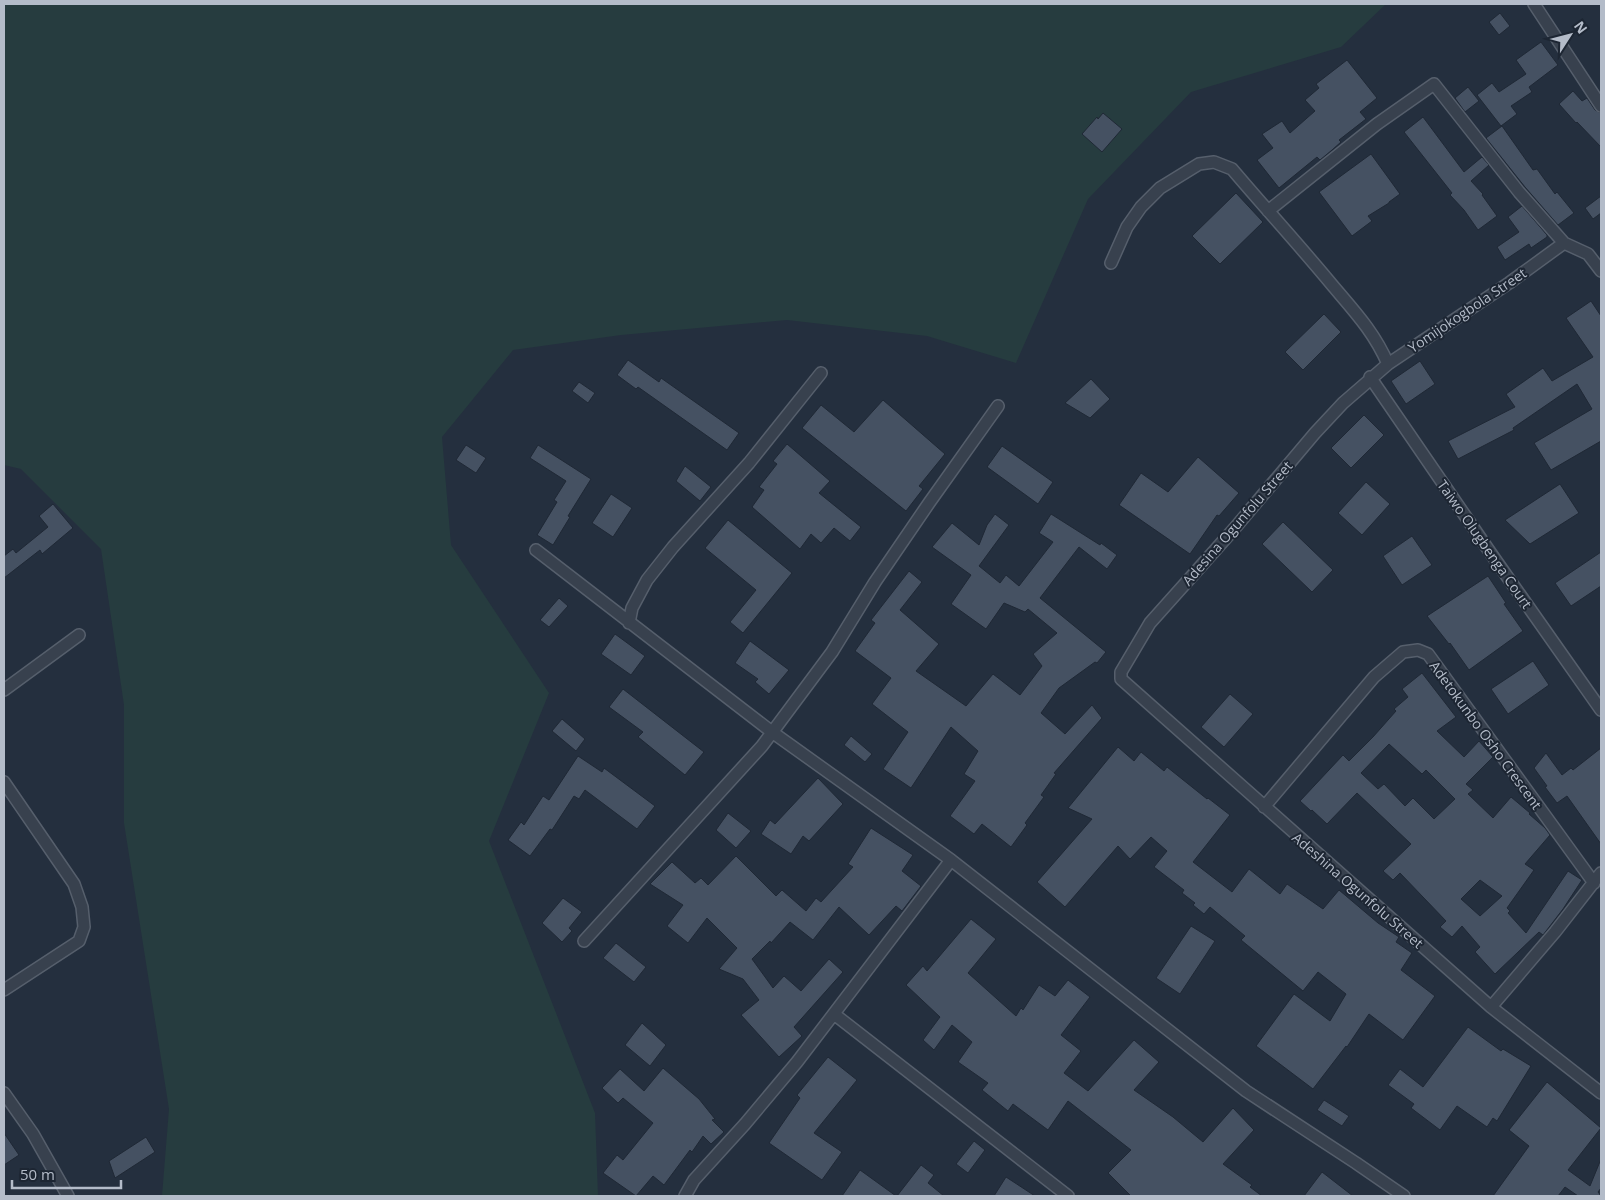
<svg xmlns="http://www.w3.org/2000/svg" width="1605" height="1200" font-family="'Open Sans',sans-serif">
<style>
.green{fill:#263c3f}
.building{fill:#455162;stroke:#1f2835;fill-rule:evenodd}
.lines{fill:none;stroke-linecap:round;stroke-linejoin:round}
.minor-casing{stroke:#565f6c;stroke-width:14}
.minor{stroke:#38414e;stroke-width:11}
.labels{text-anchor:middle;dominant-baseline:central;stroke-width:4;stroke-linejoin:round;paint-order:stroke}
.street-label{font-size:14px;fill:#b4bcc9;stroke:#1d2633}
</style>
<rect width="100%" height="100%" fill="#242f3e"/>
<path class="green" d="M4,4H1386L1341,47L1191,92L1088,199L1016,363L927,336L787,320L621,335L513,350L442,437L451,545L549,693L489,841L595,1113L598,1196H162L169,1109L124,823V705L101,549L21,469L4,465Z"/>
<path class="building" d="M1500,13L1510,26L1499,35L1489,22Z
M1541,42L1558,65L1529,87L1532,92L1511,106L1517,114L1501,126L1477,95L1492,83L1499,92L1526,74L1516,60Z
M1347,60L1377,98L1360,112L1366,119L1339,140L1341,142L1332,150L1320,160L1317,157L1279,188L1257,160L1273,148L1262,134L1282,121L1290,133L1315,111L1305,100L1319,88L1316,84Z
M1468,87L1479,101L1465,112L1455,98Z
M1573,91L1582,101L1587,98L1595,110L1601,113V147L1577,122L1576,123L1559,104Z
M1103,113L1122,129L1102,152L1082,134L1097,117L1098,119Z
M1423,117L1464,172L1482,157L1489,165L1471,181L1483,194L1482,195L1497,216L1478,230L1464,210L1450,195L1452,193L1404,132Z
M1502,126L1533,170L1537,169L1555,194L1557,192L1574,213L1558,225L1525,187L1486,138Z
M1371,154L1400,194L1389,202V203L1368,216L1372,221L1352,236L1319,192Z
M1236,193L1263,222L1220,264L1192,236Z
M1601,196V213L1593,219L1585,208Z
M1522,206L1547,235V237L1531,248L1529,244L1505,260L1497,247L1519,232L1508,217Z
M1591,301L1601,316V441L1551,470L1534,443L1592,409L1577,384L1513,428L1514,430L1458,459L1448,441L1515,407L1506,394L1543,368L1552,381L1593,357L1566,318Z
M1324,314L1341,332L1303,370L1285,352Z
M628,360L659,382L661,378L739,433L727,450L638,387L636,389L617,375Z
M1420,361L1435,384L1406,404L1391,381Z
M1091,379L1110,399L1090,418L1065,403Z
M579,382L595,393L588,403L572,391Z
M883,400L945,454L919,486L923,489L906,511L802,428L821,405L854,432Z
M1364,415L1384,435L1351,468L1331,448Z
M787,444L830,481L819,493L861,527L850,541L834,528L821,543L811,534L800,549L752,507L764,490L759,487L777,464L773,461Z
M466,445L486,458L476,473L456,460Z
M538,445L591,479L568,516L570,517L553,545L537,535L557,502L554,500L566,481L530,458Z
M1002,446L1053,482L1038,504L987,467Z
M1198,457L1239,493L1219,516L1217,515L1190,554L1119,505L1141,473L1168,492Z
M685,466L711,487L700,501L676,481Z
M1366,482L1390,504L1362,535L1338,513Z
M1560,484L1579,513L1530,544L1505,520Z
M611,494L632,508L613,537L592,523Z
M53,504L73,528L42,554L40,550L4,578V556L13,549L16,553L48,527L39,516Z
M995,514L1009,525L979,566L1000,583L1006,575L1019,586L1053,542L1039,533L1051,514L1100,545L1101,543L1117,555L1107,569L1079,547L1040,598L1106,652L1097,663L1095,662L1059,688L1041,713L1065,734L1092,705L1102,718L1054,773L1056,774L1041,795L1044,797L1025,823L1027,825L1011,847L982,824L974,834L950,816L975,781L964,774L978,751L951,727L911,788L883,769L908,732L872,704L891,678L855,651L875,623L871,620L909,571L922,582L900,610L939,644L916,671L966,706L993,674L1020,695L1042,666L1033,654L1057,633L1028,609L1025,612L1004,603L986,629L951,604L971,575L932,547L952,523L979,545L987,525Z
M728,520L792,573L743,633L730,622L756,590L705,548Z
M1283,522L1333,570L1312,592L1262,544Z
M1412,536L1432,565L1402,585L1383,556Z
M1601,552V586L1571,606L1555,583Z
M1488,576L1506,603L1504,604L1523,631L1469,670L1450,643L1449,644L1427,616Z
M559,598L568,606L549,627L540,620Z
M615,634L645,656L631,675L601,654Z
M750,641L789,670L769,694L755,682L758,679L735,663Z
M1533,661L1549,685L1508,714L1491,689Z
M1422,673L1456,717L1437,731L1464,757L1479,741L1493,757L1466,784L1473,790L1468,794L1493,818L1511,797L1530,813L1529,814L1545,828L1550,835L1525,864L1534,870L1507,908L1510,911L1508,913L1526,933L1568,871L1582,880L1563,909L1543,935L1539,932L1495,974L1475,952L1480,947L1462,926L1452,937L1440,927L1446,921L1400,873L1393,880L1383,871L1411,844L1357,793L1327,824L1312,810L1311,811L1300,801L1343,755L1349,761L1373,737L1396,711L1394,709L1408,697L1402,689ZM1389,744L1422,774L1426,770L1455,799L1434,819L1413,798L1405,806L1384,784L1378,789L1361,773ZM1480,880L1502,896L1480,916L1461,899Z
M623,689L704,752L685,775L638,737L643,732L609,707Z
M1230,694L1253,714L1224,747L1201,727Z
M562,719L585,739L576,751L552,731Z
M851,736L872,754L865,762L844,745Z
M1118,747L1134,761L1141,752L1164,771L1167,767L1207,799L1208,798L1230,815L1193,862L1232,892L1249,869L1280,894L1287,884L1323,909L1339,890L1378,923L1399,937L1396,942L1412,953L1401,970L1435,996L1403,1040L1369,1014L1347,1047L1346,1046L1313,1089L1256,1046L1294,994L1330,1021L1346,994L1318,972L1303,991L1241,940L1245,936L1210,907L1204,914L1193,905L1195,903L1182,893L1184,890L1154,867L1167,851L1151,837L1130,859L1118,846L1065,907L1037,882L1092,819L1068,808Z
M1601,748V844L1567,796L1557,803L1545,787L1547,786L1534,768L1546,753L1562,775L1571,768L1573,770Z
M578,756L602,772L604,768L655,806L637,829L585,790L579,799L574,796L552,830L550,829L530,856L508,840L521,822L524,825L543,796L549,800Z
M818,778L843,804L809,841L803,836L791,854L761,834L770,820L775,824Z
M728,813L751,831L736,848L716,830Z
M871,828L913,855L902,871L921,886L902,911L896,906L869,935L839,907L813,940L790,922L771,943L770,941L752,959L773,988L784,976L801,991L829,959L843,972L794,1027L802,1036L779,1057L741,1015L759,1000L743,979L719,969L737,948L707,918L688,943L667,926L683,905L650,884L672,862L695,883L701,878L708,885L736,856L776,896L782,890L806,911L816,898L821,902L853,867L848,864Z
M563,898L582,912L569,928L572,931L562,942L542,923Z
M971,919L996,939L968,973L1016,1016L1021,1008L1023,1010L1039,985L1055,996L1068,980L1090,997L1061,1035L1081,1051L1064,1073L1088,1091L1134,1040L1159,1062L1134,1090L1173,1117L1203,1142L1233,1108L1254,1130L1223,1164L1252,1185L1250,1187L1262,1196H1131L1108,1173L1131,1150L1068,1101L1048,1130L1013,1104L1008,1111L982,1090L988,1083L958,1062L972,1042L952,1025L934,1050L923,1040L940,1017L906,985L923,966L927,971Z
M1191,926L1215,941L1180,994L1156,978Z
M616,943L646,967L634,982L603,958Z
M642,1023L666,1045L650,1066L625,1045Z
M1468,1027L1501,1051L1503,1049L1531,1066L1497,1121L1493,1118L1487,1127L1457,1106L1440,1130L1411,1108L1414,1104L1388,1085L1400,1069L1423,1087Z
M828,1057L857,1080L814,1133L842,1152L822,1180L769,1143L800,1098L797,1095Z
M663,1068L699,1099L715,1119L712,1120L724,1132L711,1144L703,1136L692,1152L690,1150L664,1185L653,1176L636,1196L603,1173L617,1155L623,1160L653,1123L623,1098L618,1103L602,1088L620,1069L644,1091Z
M1547,1082L1601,1128L1568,1170L1590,1186L1601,1159V1188L1598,1192L1601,1196H1578L1565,1187L1558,1196H1493L1529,1146L1509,1130Z
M1324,1100L1349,1116L1342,1126L1317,1110Z
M4,1133L19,1155L4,1165Z
M146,1137L155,1152L115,1178L109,1161Z
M974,1141L985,1150L968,1173L956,1164Z
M921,1165L934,1175L928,1183L944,1196H897Z
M860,1170L896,1196H842Z
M1322,1172L1353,1196H1304Z
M1006,1177L1035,1196H994Z"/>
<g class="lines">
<g class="minor-casing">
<path id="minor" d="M1534,4L1601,106
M1268,211L1377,124L1434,84L1519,192L1564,243L1588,254L1601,271
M1564,243L1509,283L1388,364L1343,403L1315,433L1234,529L1150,623L1121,672V679L1491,1007L1601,1093
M1111,263L1127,227L1141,207L1160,188L1199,164L1214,162L1232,169C1265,208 1300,246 1333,286C1355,312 1374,332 1388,364
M1370,377L1492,555L1601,710
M536,550L772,732L951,860L1246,1091L1356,1163L1404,1196
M629,623L632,608L647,580L673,547L749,463L821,373
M4,690L79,635
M4,782L74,884L82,907L84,927L79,941L4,990
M1264,807L1374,677L1403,652L1418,650L1428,654L1594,883
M584,941L762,746L832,652L875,582L929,503L998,406
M1491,1007L1555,932L1601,873
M834,1014L1068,1196
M4,1093L33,1134L68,1196
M685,1196L694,1180L745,1124L797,1062L951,860"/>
</g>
<use href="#minor" class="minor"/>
</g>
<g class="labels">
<g class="street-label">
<text transform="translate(1467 310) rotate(-34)">Yomijokogbola Street</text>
<text transform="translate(1237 523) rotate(-49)">Adesina Ogunfolu Street</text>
<text transform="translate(1485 544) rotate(55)">Taiwo Olugbenga Court</text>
<text transform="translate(1486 735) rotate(54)">Adetokunbo Osho Crescent</text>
<text transform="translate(1358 890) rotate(41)">Adeshina Ogunfolu Street</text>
</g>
</g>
<rect width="1605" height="1200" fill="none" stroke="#b4bcc9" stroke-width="10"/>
<g transform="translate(1570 35) rotate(54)" stroke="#1d2633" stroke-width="4" paint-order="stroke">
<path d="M0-4L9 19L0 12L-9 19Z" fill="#b4bcc9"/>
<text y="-8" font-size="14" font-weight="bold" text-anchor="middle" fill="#b4bcc9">N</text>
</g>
<path d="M12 1180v8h109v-8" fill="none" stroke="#b4bcc9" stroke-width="2.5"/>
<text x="20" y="1180" font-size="15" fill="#b4bcc9" stroke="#1d2633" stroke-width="4" paint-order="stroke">50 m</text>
</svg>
